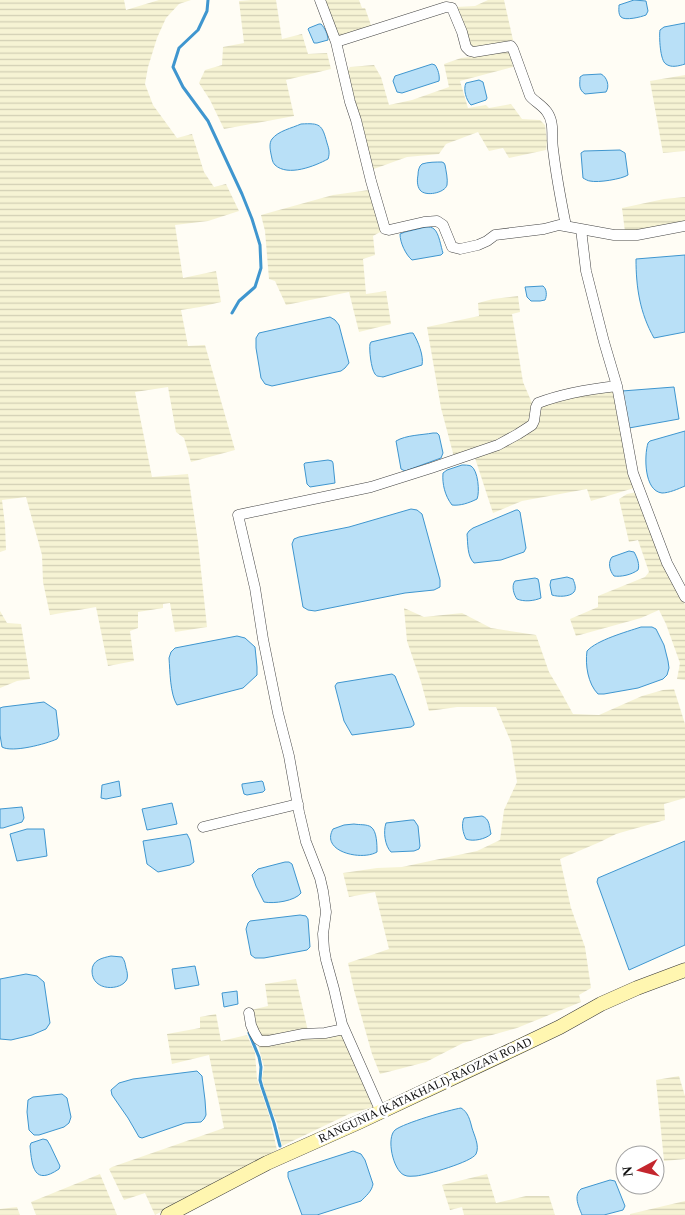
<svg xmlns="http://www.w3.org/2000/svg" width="685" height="1215" font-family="Georgia,serif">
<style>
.farmland{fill:url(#farmland-rules)}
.water{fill:#b9e0f7;stroke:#3f96cf}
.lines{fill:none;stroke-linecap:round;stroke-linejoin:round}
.stream{stroke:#3f96cf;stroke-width:3}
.street-casing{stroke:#444;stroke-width:11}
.secondary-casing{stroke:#333;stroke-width:15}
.street{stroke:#fff;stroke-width:10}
.secondary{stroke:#fff6b0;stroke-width:14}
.labels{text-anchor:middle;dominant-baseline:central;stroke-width:5;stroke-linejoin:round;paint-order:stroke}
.street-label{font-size:12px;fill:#111;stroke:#fff}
</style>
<defs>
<pattern id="farmland-rules" width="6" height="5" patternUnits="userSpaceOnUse" patternTransform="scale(1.25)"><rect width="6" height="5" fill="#f6f3d4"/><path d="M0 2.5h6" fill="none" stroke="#d2cfb5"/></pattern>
</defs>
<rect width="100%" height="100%" fill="#fffdf5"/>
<path class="farmland" d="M0,0H124L126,10L159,0H191L179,4L166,18L157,38L148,67L145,84L153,105L177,138L192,134L204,172L214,187L226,184L239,211L208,221L175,225L183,278L216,271L221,302L200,307L181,310L188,346L205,345L235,450L191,462L184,438L176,432L168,387L135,392L152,477L188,474L198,542L207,627L175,632L170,603L163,604V608L138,612V628L130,631L134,661L108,666L96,607L50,615L43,582L42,555L26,497L2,500L5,525L6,550L0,552Z
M251,0H276L282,39L302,34L308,54L327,53L331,69L286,80L294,116L224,129L210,100L199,83L205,70L222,65L223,47L244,43L239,1Z
M324,0H359L362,8H365L372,28L338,36Z
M488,0H504L513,40L475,49L472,48L456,7L475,6Z
M506,52L510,53L513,67L460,81L468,108L486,105L489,108L511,104L522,119L540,120L545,125L547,141L546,150L509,158L503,148L489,151L478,132L446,144L439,154L407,157L371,170L347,72L350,67L374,65L381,77L389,105L412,100L449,87L444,64L461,58Z
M685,75V151L663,153L650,81Z
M369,190L382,231L373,236L375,255L363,259L366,294L386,291L391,324L359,332L349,292L286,305L275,281L269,279L265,231L261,215L333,195Z
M685,197V222L640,231L625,232L622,208L664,199Z
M518,296L520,312L512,314L523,382L532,403V419L499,442L454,457L441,408L427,327L479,316L478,303L493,299Z
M613,390L634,488L591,501L587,489L522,501L493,513L475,458L535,427L539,409L544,402Z
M637,492L685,605V680L677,679L680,663L666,624L659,610L641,618L576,636L570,619L598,607V596L645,577L649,572L638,540L629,542L619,499L627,494Z
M404,608L424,617L462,613L491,628L536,635L549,672L561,692L573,714L599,715L642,696L663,690L674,689L685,724V798L664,804L665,820L616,834L600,842L560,859L571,908L585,947L591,988L579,995L581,1002L517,1028L463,1043L426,1062L380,1074L372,1054L354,990L348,963L389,949L375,892L349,897L343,873L377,868L402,867L477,851L500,840L504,810L517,782L511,742L496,707H457L429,711L421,682L407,641Z
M0,611L7,623L21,624L30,679L17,681L0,688Z
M296,979L308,1031L259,1037L251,1010L268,1006L265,984Z
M216,1014L221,1041L247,1035L255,1053L257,1079L270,1118L277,1150L155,1215L145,1193L124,1200L109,1169L112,1167L224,1128L209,1055L172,1064L167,1034L200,1028V1017Z
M342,1032L373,1107L349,1114L282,1146L277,1123L267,1099L264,1087L262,1078L264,1067L258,1045V1043Z
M679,1076L685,1096V1159L664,1161L656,1080Z
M100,1174L117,1215H36L31,1202Z
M487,1174L496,1203L526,1196H549L555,1215H464L462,1207L450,1210L442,1185Z
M685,1201V1215H630V1214Z
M17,1207L20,1215H0V1209Z"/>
<path class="water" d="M634,0L646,1L648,11L646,15C641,17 625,21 621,17C618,14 619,8 619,5Z
M685,23V64C679,66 671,68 666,64C660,61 659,36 660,30L664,27Z
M319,24H321C325,28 328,35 328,40L317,43H314L308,29L309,28Z
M432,64L435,65C438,69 440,76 439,81L402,93L397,92L393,81L395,76Z
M601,74C607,77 610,86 606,92L585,94C578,89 580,84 580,77L583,75Z
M479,80L483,82L487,98L486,100L471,105C466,100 463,89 466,83Z
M301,124C320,123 322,124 327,143C329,149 330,153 328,159C315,166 288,177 275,165C272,162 272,158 271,154C270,149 269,143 272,139C278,131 292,128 301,124Z
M620,150L625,153L628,175C622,179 598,183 590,181C588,181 585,179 583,178L581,153L584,151Z
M442,162L444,163L445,165C446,171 448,179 447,185C445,193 425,197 420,190C417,186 417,180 418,175C418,171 419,166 422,164C428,162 436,162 442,162Z
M426,227C429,227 432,227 434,229C439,233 441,247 443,253L441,255L412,260C406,255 400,243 400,234L405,232Z
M685,255V332L654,338C640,313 636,288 636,259Z
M543,286C547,289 547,296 545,300L540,301H531L527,297L525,287Z
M330,317L335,320L339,325L349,363L345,368L341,371L272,386L265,384L261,378L256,348V338L259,333Z
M410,333H413C418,341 424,356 422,365L383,377C379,376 377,377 375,374C371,369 369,349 370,344L371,342Z
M674,387L679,419L629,428L622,391Z
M685,431V486C678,489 669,493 662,493C644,491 644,456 648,443L650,441Z
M433,433H437L439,435L443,453L441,458L405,471L401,469L396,441C406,435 422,435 433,433Z
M328,460L332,461L333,463L335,483L310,487L307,484L304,464L305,463Z
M462,465C464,465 469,465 471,466C478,470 480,492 477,499C469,503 460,506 452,505C445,496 442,484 443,473L447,470Z
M411,509L417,510L422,514L440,580V587L434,590L405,593L315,611L308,610L303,607L292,544L294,539L299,537L349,527Z
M516,510H518L520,512L526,548L524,552L501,560L474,563C467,556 468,544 467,534L469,531L473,528Z
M629,551L634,552C637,557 640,565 638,570C631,575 621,577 614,576C609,570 608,562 612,557Z
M567,577L573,579C574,582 577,588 574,592C570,597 558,597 552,595L550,585L551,580Z
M535,578L538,579L539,583L541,598C534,601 524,602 517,599C514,595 511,586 515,581Z
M641,627H652L656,629L664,645L668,661L669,668L667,675L663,679L638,688L604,694H598C588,684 585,665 587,651C597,640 626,632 641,627Z
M237,636L245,638L255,647L257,667V675L243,688L177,705C170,694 170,671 169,658L171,652L175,648Z
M392,674L395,676L414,723V725L411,727L352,735L344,721L335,686L337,683Z
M44,702L56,710L59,735L57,739C46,744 12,753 2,747L0,735V708L3,707Z
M119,781L121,796L106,799L101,798L102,785Z
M262,781L263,782L265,790L263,792L247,795L244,794L242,786V784Z
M172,803L177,824L147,830L142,809Z
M22,807L24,818L22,822L3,828H0V809Z
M482,816C490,819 489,826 491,834C486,839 473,842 466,839C463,833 461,825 464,818Z
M411,820H414L418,826L420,846L419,849L414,851L391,852C385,846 383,832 386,823Z
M354,824C359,825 367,824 371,827C377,831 377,845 377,852C362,861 320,852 333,829L344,825Z
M27,829H44L47,856L17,861L10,834Z
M187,834L190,840L194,862L190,865L158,872L147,864L143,841Z
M685,841V945L629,970L597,882L598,878Z
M285,862H289L292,864L301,893C295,901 274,904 264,902L256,886L252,875L258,869Z
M300,915L306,916L308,919L310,947L307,950L264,958H255L251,955L246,929L248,923L250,921Z
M111,956L122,957C125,961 125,963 126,968C127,971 128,975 127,979C122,991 92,992 92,971C92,960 102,958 111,956Z
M195,966L199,985L175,989L172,969Z
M26,974L37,976L44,982L50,1023L46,1029L32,1035L11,1040L0,1039V979Z
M237,991L238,1004L224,1007L222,993Z
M197,1071L202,1076L205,1100L206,1115L204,1119L201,1122L185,1123L142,1138L139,1137L128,1118L112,1095L111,1090L119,1083L133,1079Z
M62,1094L67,1098L71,1117L69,1123L64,1127L39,1135H34L29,1130L27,1112L28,1100L33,1097Z
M461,1108C468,1112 470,1120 472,1128C474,1135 480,1146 476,1154C472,1162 426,1175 416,1176C412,1176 408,1177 404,1175C393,1170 386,1138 395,1130C404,1123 449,1110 461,1108Z
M43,1139L47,1140L50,1145L60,1166L59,1169C34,1186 32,1167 30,1146L31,1143Z
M353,1151L361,1154L365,1160L373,1184C372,1191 366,1196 361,1201L317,1215H302L288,1177V1172Z
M610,1180L615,1181L625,1206L623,1210L604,1215H582C579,1207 573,1196 581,1189Z"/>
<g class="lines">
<path class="stream" d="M208,0L207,11L198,30L179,48L173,67L183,87L208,121L242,194L252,219L260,245L261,268L255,287L239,301L232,313
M249,1033L259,1057L261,1067L260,1080L262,1087L274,1123L280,1146"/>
<g class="street-casing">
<path id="street" d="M320,0L336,42L350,102L356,120L371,181L385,229L389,230L424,222L437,221L443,225L452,247L460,249L478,245L487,241L495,235L544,229L559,225L614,235H637L685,226
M336,42L446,7L452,8L462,32L466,47L470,51L474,52L511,46L513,49L530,96C535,102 542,105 547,112C555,123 551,137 553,149C556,175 561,201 566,226
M581,229L586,271L604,342L617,386L633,473L667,563L685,597
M203,827L298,804
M249,1013L251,1025L254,1032L258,1039L261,1041H268L303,1034L325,1033L344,1029
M381,1112L342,1024L334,989L326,960L324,949L323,934L326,912L323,891L320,878L306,842L299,812L289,756L278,713L263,639L255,588L238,515L371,487L431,468L498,445L518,434L532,425L534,421L536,407L538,403C564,393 590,389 617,386"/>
</g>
<g class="secondary-casing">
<path id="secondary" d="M168,1215L267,1163L359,1122L514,1049L560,1027L601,1004L637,988L685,970"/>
</g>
<use href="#street" class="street"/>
<use href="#secondary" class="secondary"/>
</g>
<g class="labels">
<g class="street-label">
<text transform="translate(425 1090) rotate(-25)">RANGUNIA (KATAKHALI)-RAOZAN ROAD</text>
</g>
</g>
<g transform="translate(640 1170) rotate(263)"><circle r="24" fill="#ffffff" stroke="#a0a0a0"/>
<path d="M0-4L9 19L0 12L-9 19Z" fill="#c4262e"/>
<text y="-8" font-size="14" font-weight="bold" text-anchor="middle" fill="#111111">N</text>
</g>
</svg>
